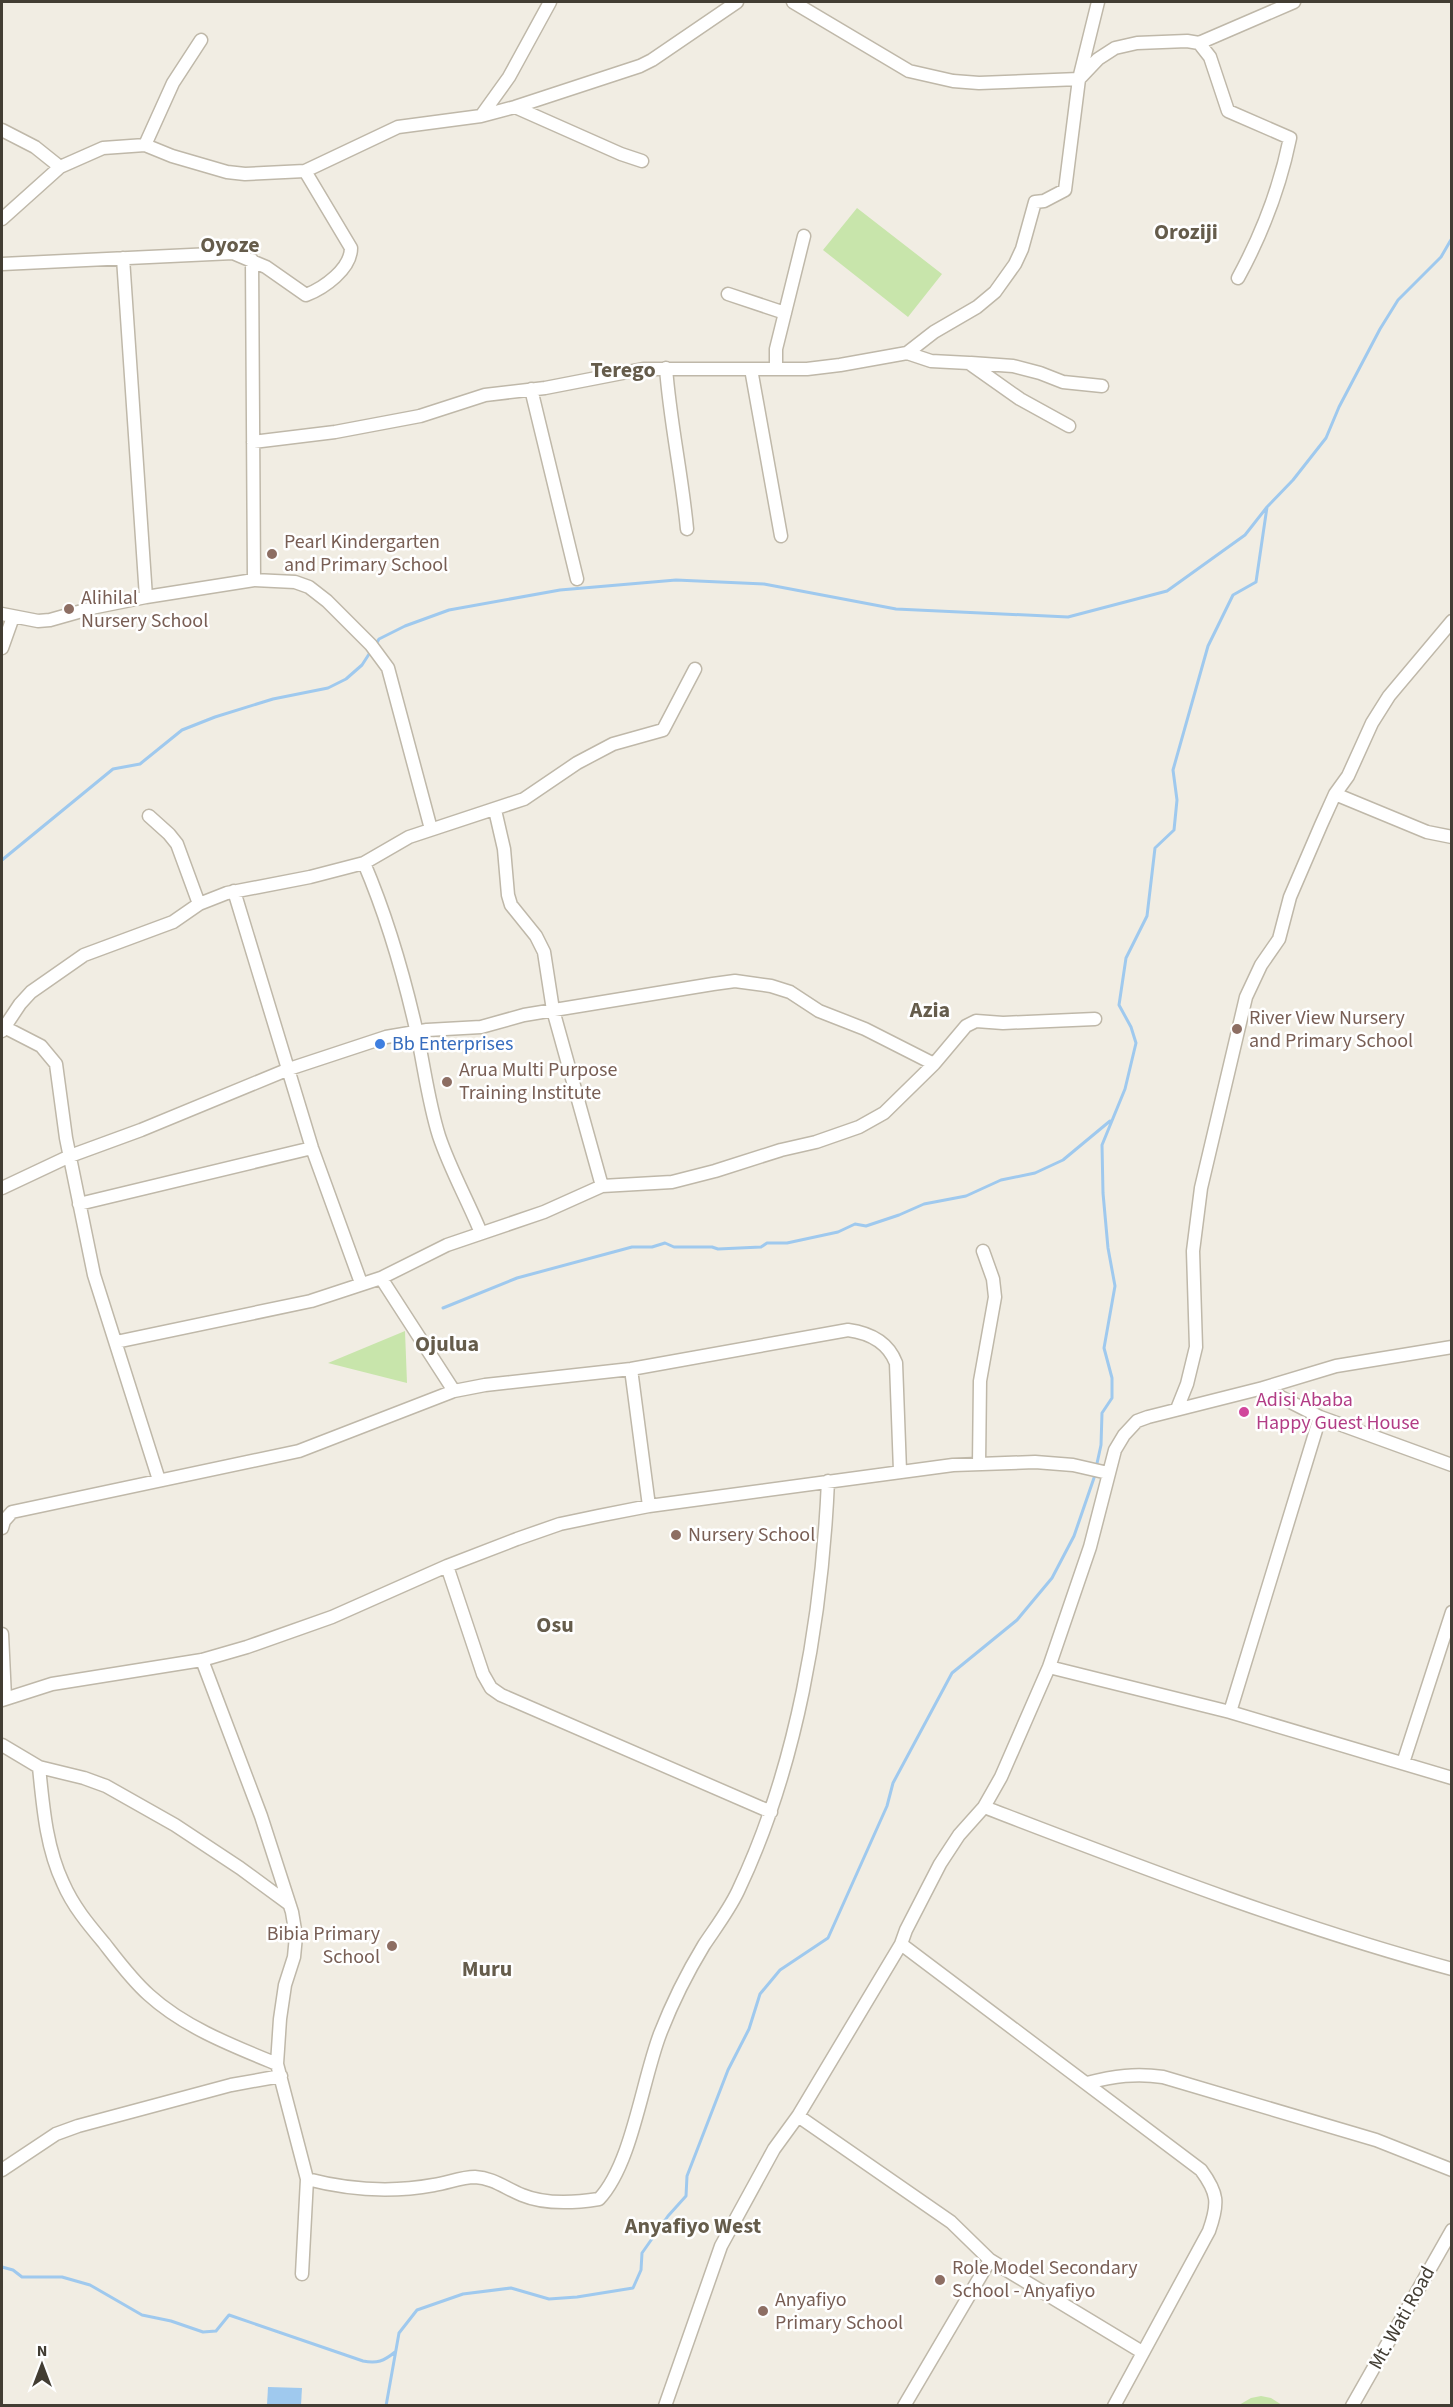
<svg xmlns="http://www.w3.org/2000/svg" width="1453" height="2407" font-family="'Source Sans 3',sans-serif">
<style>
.green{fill:#c8e5ab}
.water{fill:#9fc9ee}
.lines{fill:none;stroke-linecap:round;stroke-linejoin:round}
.stream{stroke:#9fc9ee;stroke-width:3}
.minor-casing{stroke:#bfb8a9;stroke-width:15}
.minor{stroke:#fff;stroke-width:12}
.education-dot{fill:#8d6e63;stroke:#fff;stroke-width:2}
.shop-dot{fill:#3f7fe0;stroke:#fff;stroke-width:2}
.hotel-dot{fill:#d1479c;stroke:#fff;stroke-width:2}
.labels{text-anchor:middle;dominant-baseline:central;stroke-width:5;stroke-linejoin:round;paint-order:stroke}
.education-label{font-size:20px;fill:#785e54;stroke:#fff;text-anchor:start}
.shop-label{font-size:20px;fill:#366cbe;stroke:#fff;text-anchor:start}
.hotel-label{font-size:20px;fill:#b23c85;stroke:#fff;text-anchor:start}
.street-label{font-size:20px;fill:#423d33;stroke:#fff}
.quarter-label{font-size:22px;font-weight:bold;fill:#655c4b;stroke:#fff}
</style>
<rect width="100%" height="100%" fill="#f1ede3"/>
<path class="green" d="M857,208L942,274L908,317L823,250Z
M405,1331L407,1383L328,1363Z
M1261,2396L1271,2398L1282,2405H1239L1251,2398Z"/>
<path class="water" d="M268,2387L302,2388L301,2405H267Z"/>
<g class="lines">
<path class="stream" d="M375,646L379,639L405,626L449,610L560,590L676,580L764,584L896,609L1068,617L1167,591L1245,535L1267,507
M2,860L113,769L140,764L182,730L215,717L273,699L328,688L346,679L362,665L371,651
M443,1308L517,1278L632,1247H652L665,1243L674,1247H712L718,1249L761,1247L767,1243H787L838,1232L855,1224L866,1226L899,1215L924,1204L966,1196L1001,1180L1035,1173L1063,1160L1110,1121
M1096,1468L1101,1445L1102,1413L1112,1398V1378L1104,1348L1115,1286L1108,1248L1103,1193L1102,1145L1125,1089L1136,1043L1131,1027L1119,1005L1126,958L1147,916L1155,848L1174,830L1177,800L1173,770L1208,646L1233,595L1256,582L1267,507L1293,480L1326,438L1339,407L1380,329L1398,300L1441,257L1452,238
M2,2267L13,2270L22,2277H62L90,2285L142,2315L171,2321L203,2332L216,2331L229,2315L363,2361C377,2364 384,2361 395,2352
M386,2406L399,2333L417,2310L463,2294L511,2288L549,2299L577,2297L633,2288L641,2270L642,2253L668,2216L686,2196L687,2176L728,2070L749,2029L760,1994L780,1970L828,1938L887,1806L893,1783L952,1673L1017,1620L1052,1578L1074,1536L1095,1475"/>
<g class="minor-casing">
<path id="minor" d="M793,2L909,71L953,81L979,83L1079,79L1098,2
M1199,43L1294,2
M515,107L621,154L642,161
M481,116L509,77L550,2
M2,130L35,147L60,167
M145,145L172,156L227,172L245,174L305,171L398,127L481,116L515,107L640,66L652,60L737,2
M2,219L60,167L103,148L145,145L173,83L201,40
M123,258L146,597
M252,260L254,580
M2,264L233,253L266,267L306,295C324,288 351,269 351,248L305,171
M728,294L785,313
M907,353L934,332L977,307L995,292L1015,264L1022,249L1035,202L1044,201L1065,190L1079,79L1098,59L1115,48L1137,43L1187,41L1199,43L1210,57L1228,111L1290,138C1280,187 1262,234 1238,278
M971,363L1013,366L1040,373L1063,382L1102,386
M666,368C670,422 682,475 687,529
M751,369L781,536
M776,369V349L804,236
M531,389L577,579
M253,442L335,432L420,416L485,395L545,388L643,369H807L840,365L907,353L931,361L969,363L1020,399L1069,426
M2,614L38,621L50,620L96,607L146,597L254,580L295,582L309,587L327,601L371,645L388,668L431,829
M2,648L13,617
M1335,794L1427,832L1452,837
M495,810L504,849L508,895L511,905L536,936L544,952L553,1010L602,1186
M149,816L169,834L177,844L199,904
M364,863C387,917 403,972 416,1029C424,1065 428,1101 439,1136C450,1169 468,1201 481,1233
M234,891L312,1148L361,1283
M6,1028L41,1046L56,1064L66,1138L94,1275L159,1480
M2,1031L20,1004L31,992L84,955L173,922L199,904L227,893L310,877L364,863L409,837L524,799L577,763L613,744L663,730L695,669
M2,1188L70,1156L141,1130L289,1069L386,1037L427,1030L481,1027L524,1015L713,984L735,981L771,986L790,992L819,1011L865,1029L934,1064L966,1026L976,1021L1003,1023L1095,1019
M79,1204L312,1148
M381,1278L454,1391
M116,1342L311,1301L381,1278L447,1245L544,1212L602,1186L672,1182L715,1171L781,1150L816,1142L859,1127L884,1113L934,1064
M631,1369L649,1506
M1263,1388L1320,1417L1452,1465
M1177,1409L1187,1384L1196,1347L1193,1251L1201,1188L1246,997L1261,965L1279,939L1290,897L1321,825L1335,794L1348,776L1372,723L1389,696L1452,621
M979,1464L980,1381L995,1297L993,1279L983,1251
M2,1528L4,1521L12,1512L299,1451L454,1391L485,1385L631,1369L848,1330C870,1333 888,1342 896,1363L900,1471
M447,1566L483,1674L491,1688L501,1695L771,1812
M2,1634L5,1698
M202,1660L261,1816L292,1912L296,1936L294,1957L285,1985L280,2019L277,2064L307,2179C349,2190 390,2193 434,2185C448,2183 461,2177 475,2177C493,2178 505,2188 522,2195C546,2205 574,2203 599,2199C632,2164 642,2081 660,2034C672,2003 687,1973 704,1945C716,1927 729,1910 738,1891C797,1767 822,1618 828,1481
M1049,1667L1230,1712L1452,1778
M2,1700L52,1684L202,1660L247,1647L332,1617L447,1566L517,1539L560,1524L598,1516L649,1506L953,1465L1035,1462L1073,1465L1108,1473
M1230,1712L1320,1417
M2,1745L39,1767L84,1778L106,1786L175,1825L240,1868L289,1904
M1403,1763L1452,1612
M39,1767C43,1806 46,1847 63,1883C73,1906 88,1924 104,1943C118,1961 132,1980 149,1995C184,2027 233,2046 277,2064
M984,1807C1138,1866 1292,1926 1452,1969
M901,1944L1201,2170C1218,2193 1219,2203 1209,2231L1114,2406
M1087,2083C1114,2076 1136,2073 1163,2077L1376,2140L1452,2170
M798,2116L951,2222L990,2260L1142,2352
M2,2170L56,2134L78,2126L231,2085L281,2076
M302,2274L307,2179
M665,2406L721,2246L774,2149L798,2116L901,1944L906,1930L940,1864L959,1835L984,1807L1001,1777L1049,1667L1090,1547L1115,1450L1124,1435L1137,1421L1148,1417L1263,1388L1336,1366L1452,1347
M904,2406L990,2260
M1352,2406L1452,2230"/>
</g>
<use href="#minor" class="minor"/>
</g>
<g class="education-dot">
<circle cx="272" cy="554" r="6"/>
<circle cx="69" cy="609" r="6"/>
<circle cx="1237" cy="1029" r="6"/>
<circle cx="447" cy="1082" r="6"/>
<circle cx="676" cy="1535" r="6"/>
<circle cx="392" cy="1946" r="6"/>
<circle cx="940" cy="2280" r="6"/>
<circle cx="763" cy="2311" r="6"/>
</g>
<circle class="shop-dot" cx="380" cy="1044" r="6"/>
<circle class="hotel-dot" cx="1244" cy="1412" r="6"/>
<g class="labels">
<g class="education-label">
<text x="284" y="542">Pearl Kindergarten<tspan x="284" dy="23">and Primary School</tspan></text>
<text x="81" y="598">Alihilal<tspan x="81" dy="23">Nursery School</tspan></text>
<text x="1249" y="1018">River View Nursery<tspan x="1249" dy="23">and Primary School</tspan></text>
<text x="459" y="1070">Arua Multi Purpose<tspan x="459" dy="23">Training Institute</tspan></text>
<text x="688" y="1535">Nursery School</text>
<text x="380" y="1934" text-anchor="end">Bibia Primary<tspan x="380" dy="23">School</tspan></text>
<text x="952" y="2268">Role Model Secondary<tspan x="952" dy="23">School - Anyafiyo</tspan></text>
<text x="775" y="2300">Anyafiyo<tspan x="775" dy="23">Primary School</tspan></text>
</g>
<g class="shop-label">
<text x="392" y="1044">Bb Enterprises</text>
</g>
<g class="hotel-label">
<text x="1256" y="1400">Adisi Ababa<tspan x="1256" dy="23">Happy Guest House</tspan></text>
</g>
<g class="street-label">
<text transform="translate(1402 2318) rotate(-61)">Mt. Wati Road</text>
</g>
<g class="quarter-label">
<text x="1186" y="232">Oroziji</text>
<text x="230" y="245">Oyoze</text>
<text x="623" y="370">Terego</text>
<text x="930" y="1010">Azia</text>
<text x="447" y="1344">Ojulua</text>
<text x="555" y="1625">Osu</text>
<text x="487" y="1969">Muru</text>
<text x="693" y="2226">Anyafiyo West</text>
</g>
</g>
<rect width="1453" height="2407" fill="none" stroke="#423d33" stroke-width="6"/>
<g transform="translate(42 2365)" stroke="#ffffff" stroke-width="4.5" paint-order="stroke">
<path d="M0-4.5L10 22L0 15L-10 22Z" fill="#423d33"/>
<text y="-9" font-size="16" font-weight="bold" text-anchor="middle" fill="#423d33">N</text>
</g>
</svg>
